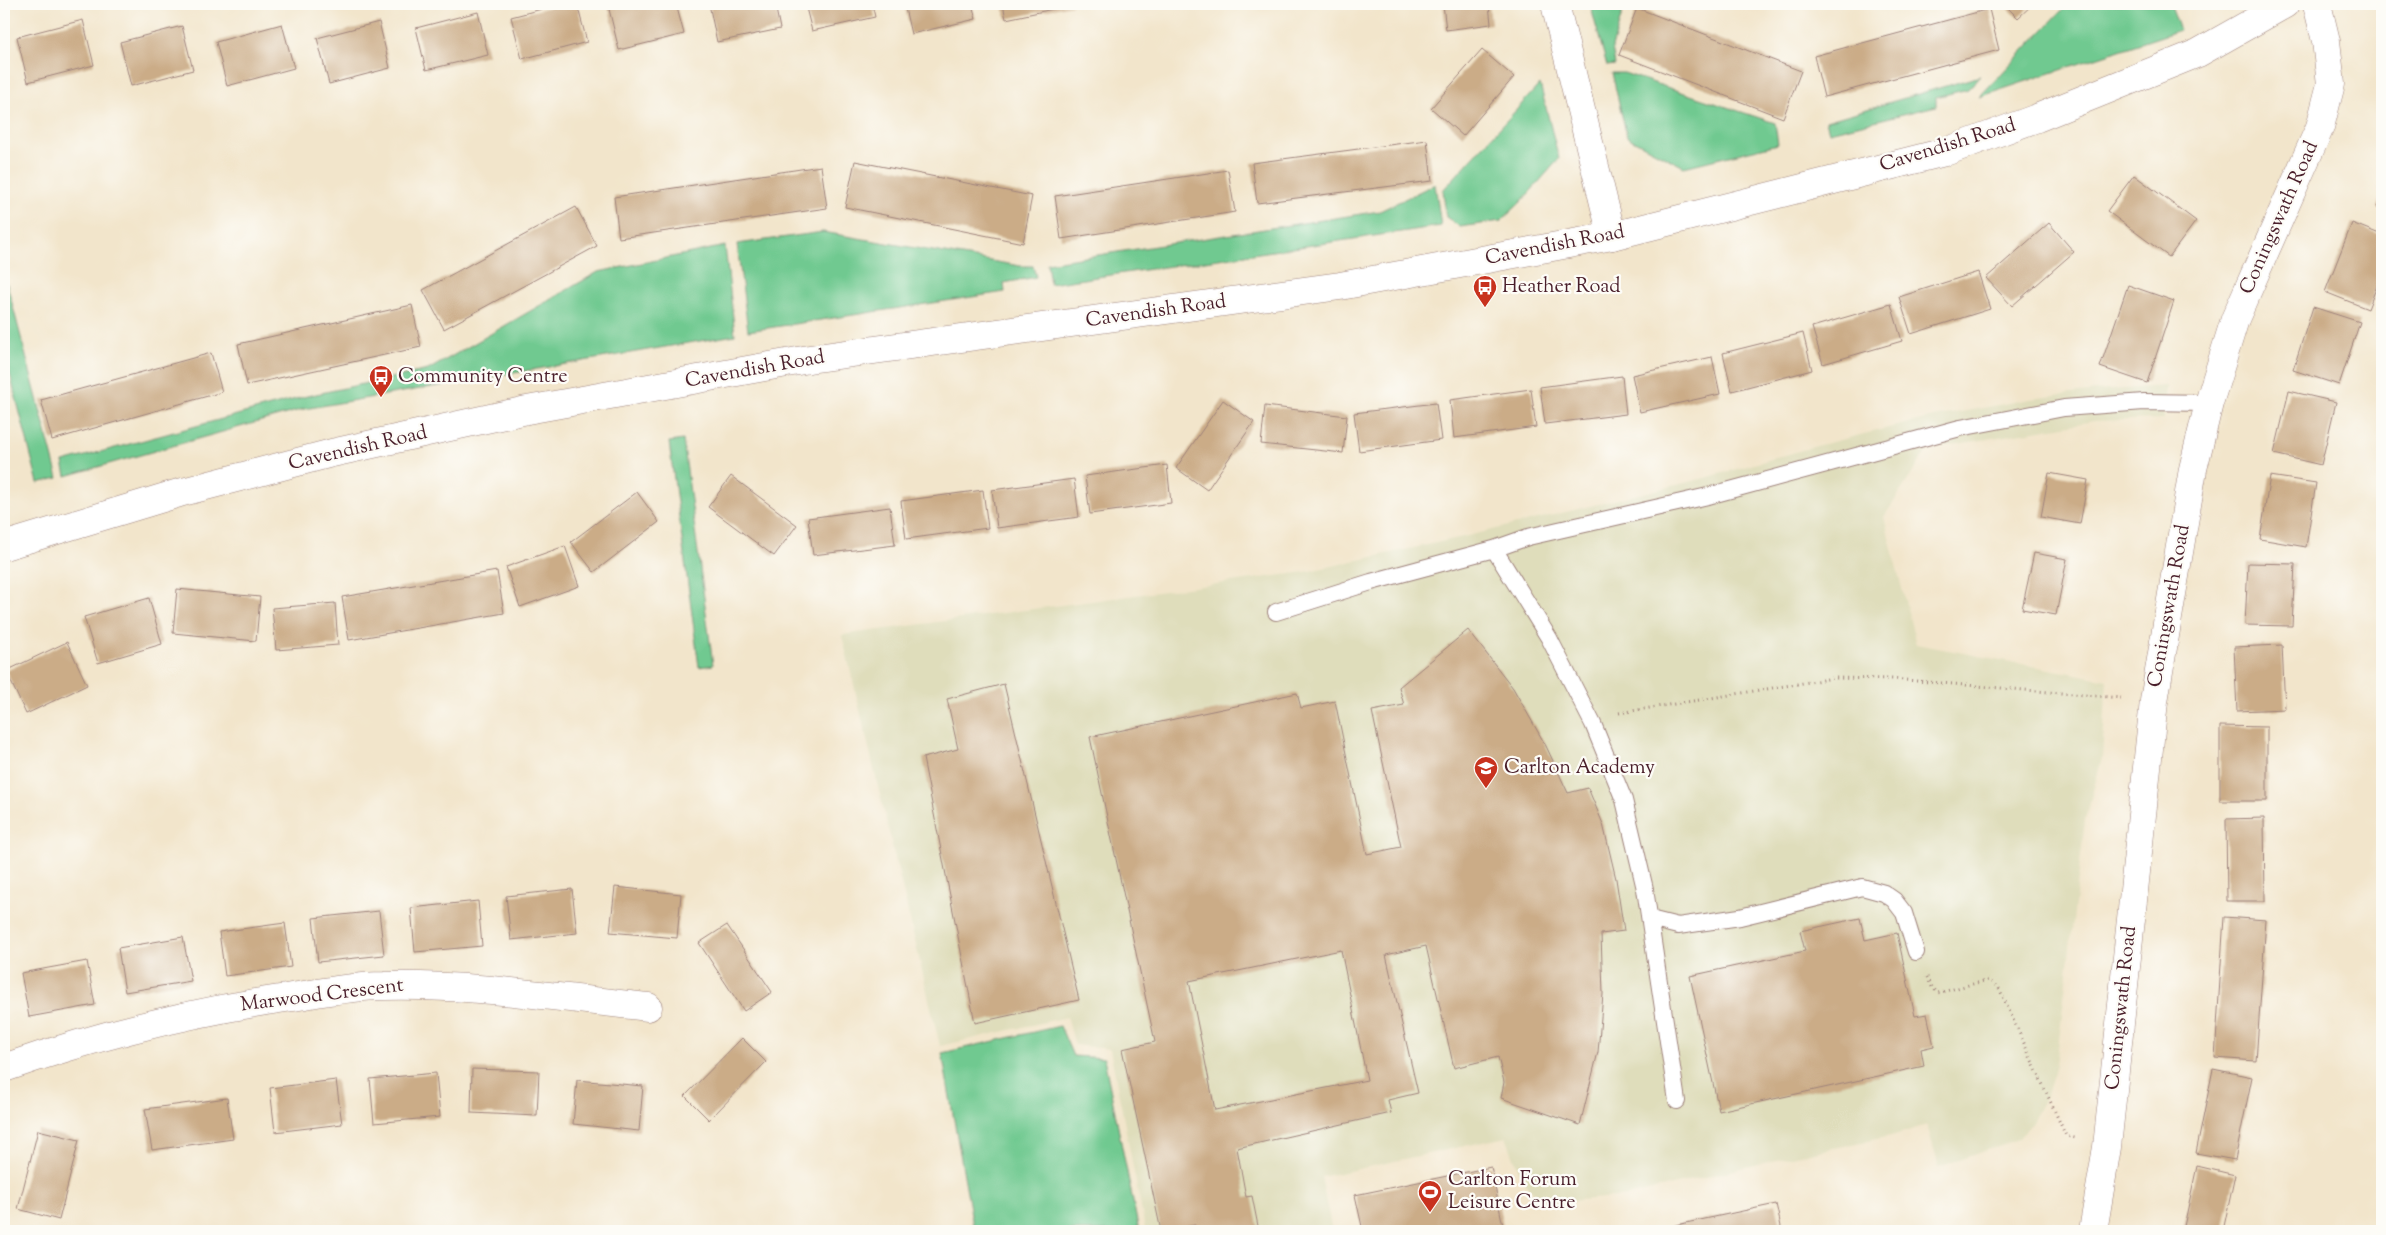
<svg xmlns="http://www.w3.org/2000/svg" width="2386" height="1235" font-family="'Sorts Mill Goudy',serif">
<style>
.built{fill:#dfddbb}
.green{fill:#6fc990;stroke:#5c745e}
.building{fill:#cbac87;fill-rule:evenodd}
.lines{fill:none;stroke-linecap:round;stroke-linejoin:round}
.service-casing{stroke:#9e827b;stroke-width:18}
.minor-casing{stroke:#9e827b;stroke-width:29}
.tertiary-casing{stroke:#9e827b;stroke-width:29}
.path{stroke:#9e827b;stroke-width:3;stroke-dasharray:1 4;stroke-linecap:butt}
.service{stroke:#fff;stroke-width:16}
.minor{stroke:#fff;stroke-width:28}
.tertiary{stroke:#fff;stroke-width:28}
.labels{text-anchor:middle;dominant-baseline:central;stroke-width:4.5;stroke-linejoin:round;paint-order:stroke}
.street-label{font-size:20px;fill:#4a1f2b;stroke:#fdfcf7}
.poi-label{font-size:20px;fill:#4a1f2b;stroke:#fdfcf7;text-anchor:start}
</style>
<rect width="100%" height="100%" fill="#fdfcf7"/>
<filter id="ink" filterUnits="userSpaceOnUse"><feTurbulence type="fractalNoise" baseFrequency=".02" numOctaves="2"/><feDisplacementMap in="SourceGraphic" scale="10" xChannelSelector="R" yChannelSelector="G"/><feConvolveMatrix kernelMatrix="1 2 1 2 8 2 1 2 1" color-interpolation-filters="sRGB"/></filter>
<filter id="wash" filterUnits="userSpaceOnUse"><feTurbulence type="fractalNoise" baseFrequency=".0096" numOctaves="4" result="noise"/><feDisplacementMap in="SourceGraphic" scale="20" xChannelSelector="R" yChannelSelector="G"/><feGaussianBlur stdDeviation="1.12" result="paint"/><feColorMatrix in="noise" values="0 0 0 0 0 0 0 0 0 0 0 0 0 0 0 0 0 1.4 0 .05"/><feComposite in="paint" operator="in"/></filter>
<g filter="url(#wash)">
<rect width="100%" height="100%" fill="#f2e5cb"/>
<path class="built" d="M2166,386L2163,419L2094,421L1928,449L1884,517L1916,644L2107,680L2102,758L2085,820L2056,1066L2047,1094L2031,1124L2018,1139L1939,1167L1927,1125L1891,1136L1767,1162L1627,1196L1557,1202L1539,1198L1523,1181L1506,1137L1321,1177L1332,1231H1150L1145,1228L1110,1049L1075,1045L1067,1017L940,1046L842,635L1305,572L1472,535L1709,477L1820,445L1929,418L2030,399L2096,391Z"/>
<path class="green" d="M1590,4H1625L1612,47L1615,65L1607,66Z
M2068,4H2170L2180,30L1979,97Z
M1612,73H1624L1775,123L1778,144L1684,167L1627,137Z
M1980,76L1968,89L1936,97V106L1829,132L1826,121Z
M1540,84L1559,159L1521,202L1501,221L1460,227L1446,217L1443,190Z
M1435,184L1441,226L1050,284L1047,263L1380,211Z
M823,232L1020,266H1033L1036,277L1004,283L1005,292L748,331L737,244Z
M725,246L735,335L304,409L66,476L63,462L307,396L428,370L598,272Z
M4,284H7L58,478L38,483L4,351Z
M683,440L713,665L699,667L669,442Z
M1060,1026L1073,1056L1104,1058L1139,1231H974L942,1053Z"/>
<g id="blocks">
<path class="building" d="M561,4H577L587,42L522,59L511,17Z
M613,4H676L684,34L619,50L608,5Z
M709,4H775L780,29L717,42Z
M805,4H872L875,17L812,31Z
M904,4H972L976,19L911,34Z
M1003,4H1072V5L1006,19Z
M1443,4H1489L1491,24L1446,30Z
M2004,4H2033L2018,18Z
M1637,8L1801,71L1783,118L1619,55Z
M1989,9L1999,50L1824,97L1814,56Z
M478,12L488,55L426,70L416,28Z
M83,20L94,65L28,82L17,37Z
M379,22L390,68L329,84L317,38Z
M282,24L294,68L227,86L216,42Z
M182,26L193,70L131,86L120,42Z
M1482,50L1514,77L1463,136L1431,108Z
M1427,140L1432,181L1257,203L1252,163Z
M855,161L1032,196L1023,243L845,207Z
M821,166L827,208L619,238L614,197Z
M1228,170L1235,212L1061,239L1055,196Z
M2134,175L2196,221L2169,257L2107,211Z
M2382,195V209L2377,207Z
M576,207L597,246L444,329L423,290Z
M2049,223L2074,252L2012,306L1986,278Z
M2352,223L2382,235V273L2368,309L2325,292Z
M1978,272L1990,309L1911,334L1899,297Z
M2128,285L2174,301L2147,383L2100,367Z
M1891,304L1902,341L1823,364L1812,327Z
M412,305L421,347L247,385L238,344Z
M2313,307L2360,322L2339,385L2293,370Z
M1803,333L1812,370L1732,391L1723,353Z
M211,353L222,392L52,440L41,400Z
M1712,357L1720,394L1640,412L1632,375Z
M1622,376L1626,414L1545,424L1540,387Z
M1531,389L1536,427L1454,438L1450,400Z
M2289,391L2336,402L2321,465L2274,454Z
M1223,400L1254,422L1207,490L1176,468Z
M1436,403L1441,440L1359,451L1354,413Z
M1265,406L1347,416L1343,453L1261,444Z
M1167,465L1171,503L1090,514L1085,476Z
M2049,473L2088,480L2080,524L2041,517Z
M731,476L797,525L774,556L708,507Z
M2270,476L2316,483L2306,547L2260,539Z
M1074,479L1079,517L997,528L992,490Z
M983,490L988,528L906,539L901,501Z
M637,492L659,522L594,572L571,542Z
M890,507L895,545L813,555L808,518Z
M565,546L579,586L520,607L506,567Z
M2034,553L2067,559L2056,615L2022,609Z
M2248,563L2295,564L2292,626L2245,625Z
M497,571L504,613L349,640L342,597Z
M177,589L260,597L256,641L173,633Z
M149,598L162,644L98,663L84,617Z
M335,603L338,645L276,650L272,608Z
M1468,630L1513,688L1546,746L1568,793L1588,788L1603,824L1616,879L1624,931L1601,934L1603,994L1598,1052L1580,1125L1501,1098L1504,1082L1498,1057L1454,1068L1426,946L1386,955L1418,1093L1388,1100L1391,1113L1237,1148L1246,1197L1252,1196L1259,1231H1196L1195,1225L1161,1231L1122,1049L1155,1042L1090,737L1297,693L1301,708L1335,701L1367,854L1401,847L1372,711L1404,705L1399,687ZM1341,950L1367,1080L1215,1110L1189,981Z
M67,642L87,685L26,714L6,671Z
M2282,645L2285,709L2237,711L2234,647Z
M1004,684L1079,1000L975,1023L923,758L958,749L947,699Z
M2220,726L2267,727V801H2220Z
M2264,818L2265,901H2227L2226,819Z
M615,887L681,894L677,938L610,932Z
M572,889L577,933L511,940L506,896Z
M478,901L482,946L415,952L411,908Z
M379,911L384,955L318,962L313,918Z
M2224,917L2266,920L2256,1061L2215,1058Z
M1860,918L1865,940L1897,933L1915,1016L1927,1014L1934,1046L1921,1049L1924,1066L1719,1111L1690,976L1805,951L1800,931Z
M285,923L291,967L225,976L219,932Z
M727,925L772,992L744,1011L699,943Z
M183,937L191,981L125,992L118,948Z
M87,961L95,1005L29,1017L21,973Z
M742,1038L766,1062L709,1120L685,1096Z
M472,1069L539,1071L537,1116L471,1113Z
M2213,1069L2252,1077L2235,1160L2196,1153Z
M436,1073L440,1117L374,1123L370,1079Z
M336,1080L342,1124L275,1132L270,1088Z
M577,1080L643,1086L639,1131L573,1124Z
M227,1098L233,1139L152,1150L145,1109Z
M38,1130L79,1140L59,1220L18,1209Z
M2197,1166L2235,1175L2223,1231H2183Z
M1491,1167L1504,1231H1363L1355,1195Z
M1776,1204L1782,1231H1663L1662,1228Z"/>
</g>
</g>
<g filter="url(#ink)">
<use href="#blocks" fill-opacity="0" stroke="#9e827b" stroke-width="1"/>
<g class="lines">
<g class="service-casing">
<path id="service" d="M1494,549L1549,638L1593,724L1624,800L1645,889L1677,1101
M1276,612L1371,582L1494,549L1528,537L1708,496L1960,428L2064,408L2144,402L2209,403
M1650,919L1678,926L1740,917L1862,887L1884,893L1894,900L1904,913L1916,952"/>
</g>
<g class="minor-casing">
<path id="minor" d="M1555,4L1612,236
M4,1068C95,1036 191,1012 286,998C318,993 352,986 384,986C473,984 560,998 648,1007
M2093,1231L2107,1147L2154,701L2193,469L2209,403L2235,319L2320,127L2331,84L2326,41L2317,4"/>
</g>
<g class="tertiary-casing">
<path id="tertiary" d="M4,546L179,493L332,453L527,410L809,359L1340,286L1612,236L1945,152L2037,118L2198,53L2285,4"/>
</g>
<path class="path" d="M1619,713L1834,678L1893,679L2121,698
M1927,977L1932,987L1938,993L1988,980L1999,988L2066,1136L2075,1138"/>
<use href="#service" class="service"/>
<use href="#minor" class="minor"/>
<use href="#tertiary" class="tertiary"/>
</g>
</g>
<defs>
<g id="bus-pin" transform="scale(1.25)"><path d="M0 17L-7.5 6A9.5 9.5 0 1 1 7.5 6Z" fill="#c8321e" stroke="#fdfcf7"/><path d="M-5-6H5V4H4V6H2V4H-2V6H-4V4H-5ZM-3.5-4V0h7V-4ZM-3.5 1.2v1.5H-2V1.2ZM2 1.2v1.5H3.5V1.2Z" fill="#fff"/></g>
<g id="school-pin" transform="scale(1.25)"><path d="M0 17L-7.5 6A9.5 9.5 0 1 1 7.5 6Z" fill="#c8321e" stroke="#fdfcf7"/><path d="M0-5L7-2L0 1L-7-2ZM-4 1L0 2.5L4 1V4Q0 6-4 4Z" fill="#fff"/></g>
<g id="stadium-pin" transform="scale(1.25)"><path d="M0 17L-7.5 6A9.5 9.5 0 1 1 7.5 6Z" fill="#c8321e" stroke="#fdfcf7"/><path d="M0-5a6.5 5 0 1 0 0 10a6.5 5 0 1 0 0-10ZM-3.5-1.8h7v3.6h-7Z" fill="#fff"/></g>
</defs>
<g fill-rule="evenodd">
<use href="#bus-pin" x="1485" y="287"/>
<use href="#bus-pin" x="381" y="377"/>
<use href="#school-pin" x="1486" y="768"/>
<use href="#stadium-pin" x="1430" y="1192"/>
</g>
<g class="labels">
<g class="street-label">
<text transform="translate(1948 146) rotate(-17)">Cavendish Road</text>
<text transform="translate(2280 218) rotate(-66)">Coningswath Road</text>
<text transform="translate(1555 246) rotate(-11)">Cavendish Road</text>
<text transform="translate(1156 312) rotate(-8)">Cavendish Road</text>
<text transform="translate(755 370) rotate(-10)">Cavendish Road</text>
<text transform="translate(358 449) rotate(-13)">Cavendish Road</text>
<text transform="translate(2170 606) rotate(-80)">Coningswath Road</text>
<text transform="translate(322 996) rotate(-7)">Marwood Crescent</text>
<text transform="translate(2122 1008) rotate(-84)">Coningswath Road</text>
</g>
<g class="poi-label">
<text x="1502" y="287">Heather Road</text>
<text x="398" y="377">Community Centre</text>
<text x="1504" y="768">Carlton Academy</text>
<text x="1448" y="1180">Carlton Forum<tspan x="1448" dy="23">Leisure Centre</tspan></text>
</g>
</g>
<rect width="2386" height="1235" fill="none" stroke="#fdfcf7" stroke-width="20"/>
</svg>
